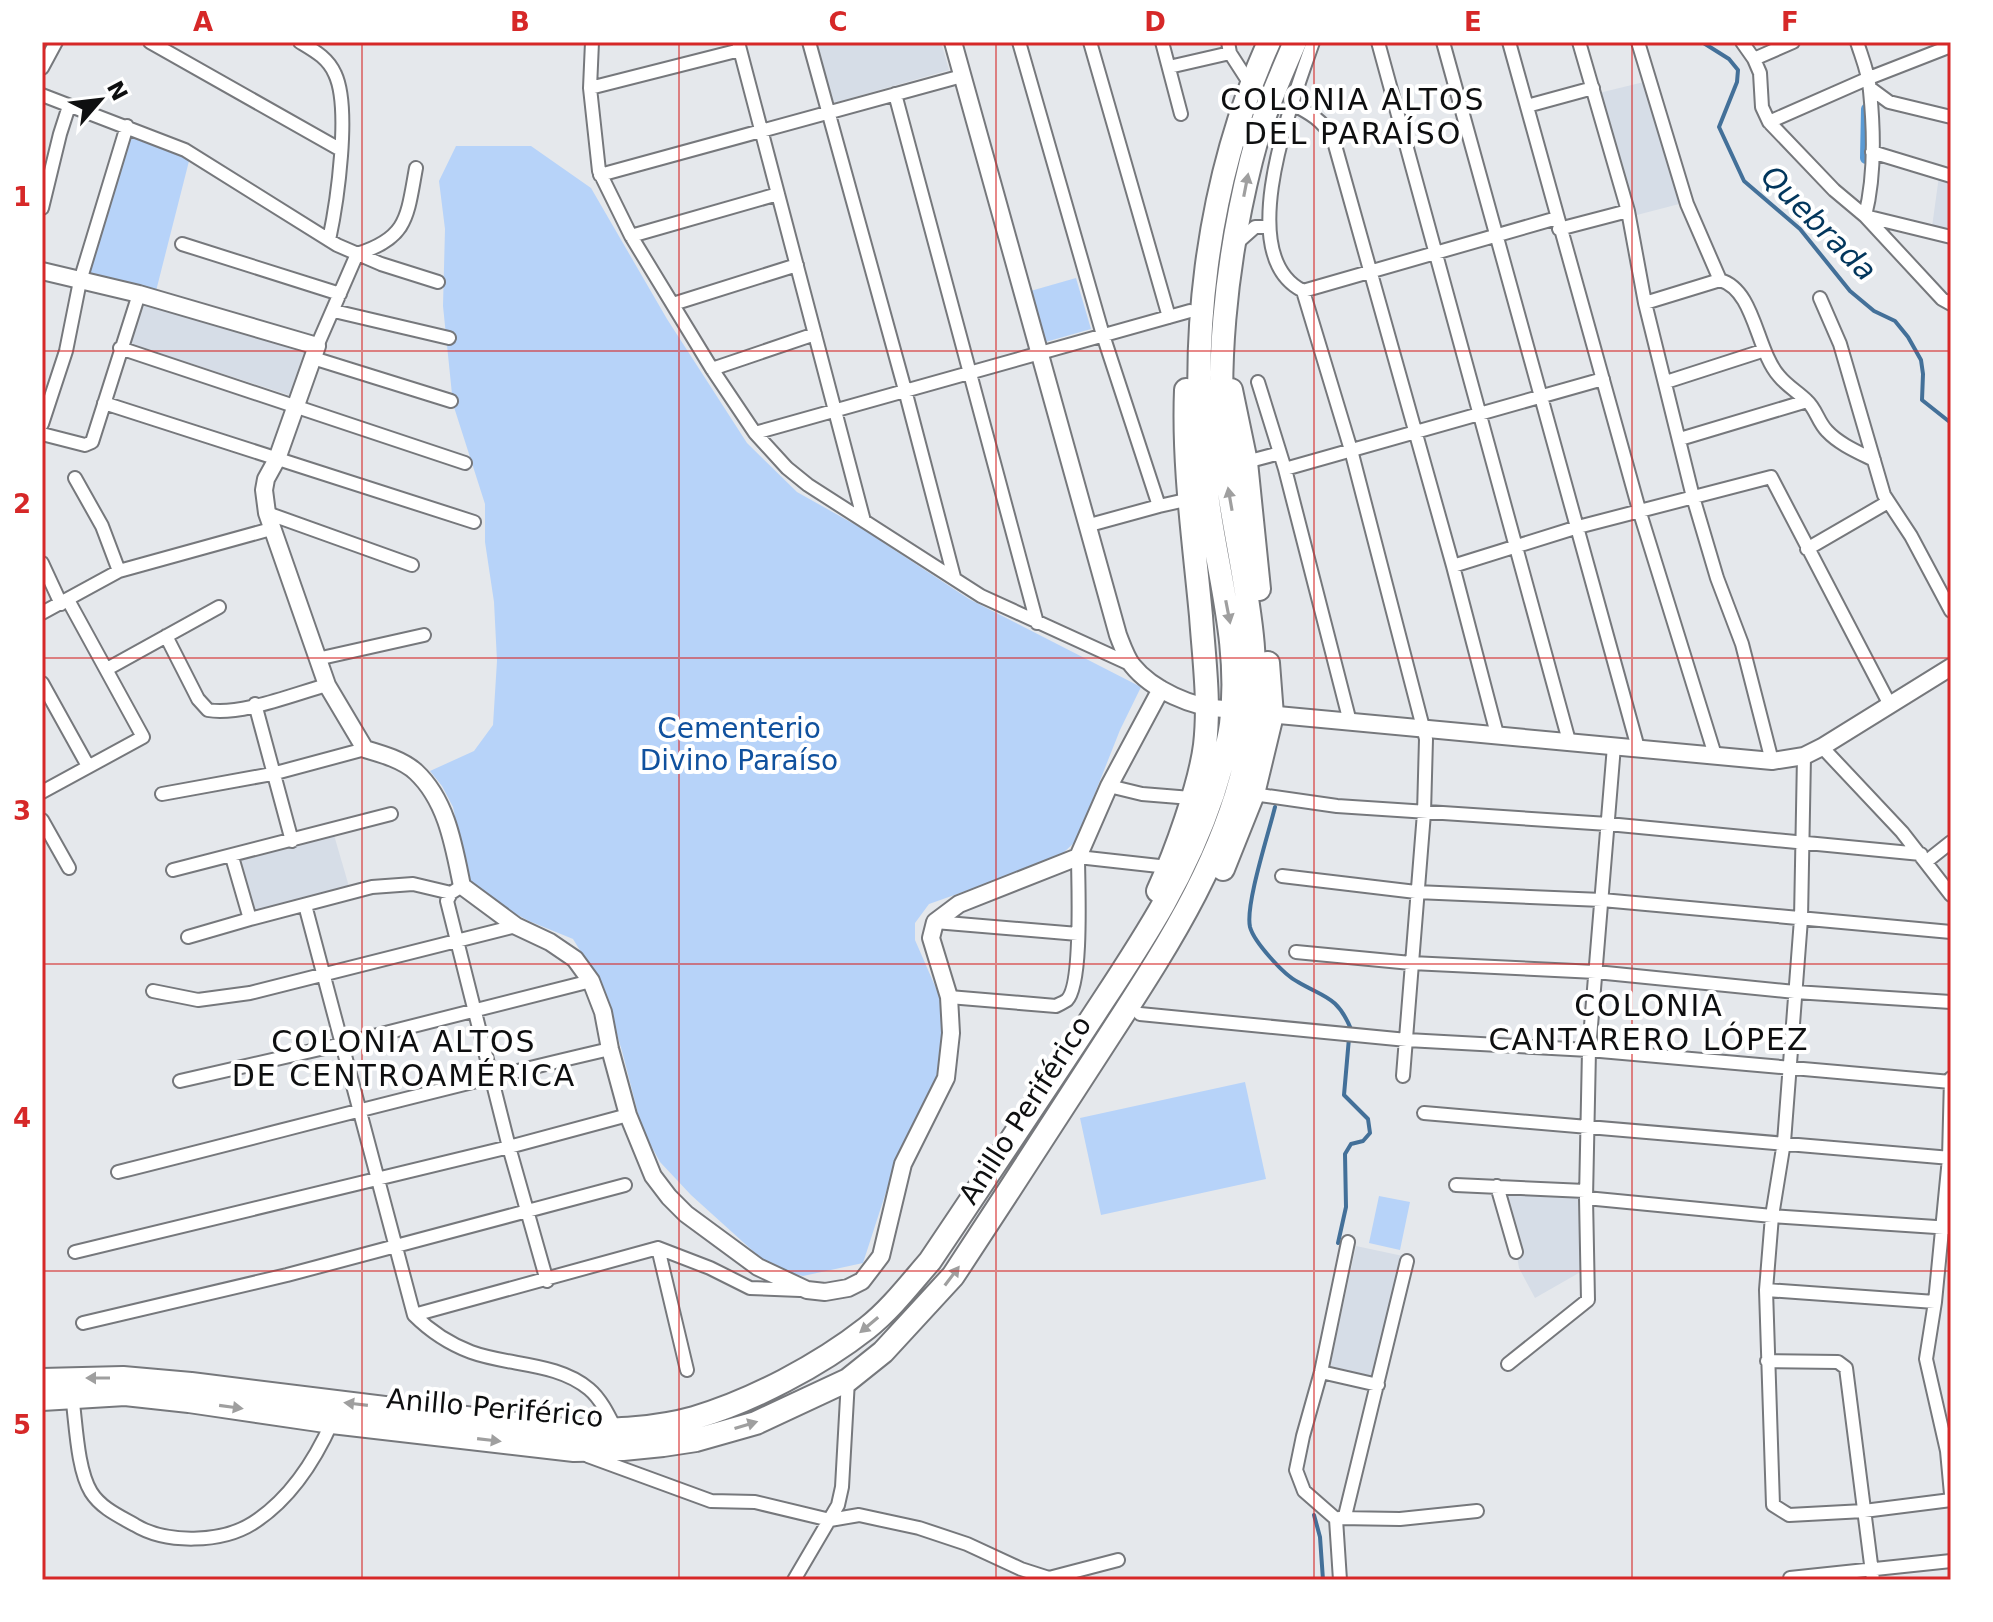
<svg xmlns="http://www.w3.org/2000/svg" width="1993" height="1622" font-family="'DejaVu Sans',sans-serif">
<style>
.built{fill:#d6dde7}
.green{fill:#b7d3f9}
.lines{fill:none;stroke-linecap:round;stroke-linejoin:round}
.stream{stroke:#437099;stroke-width:4}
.canal{stroke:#5a9ad4;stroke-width:12}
.minor-casing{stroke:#76787c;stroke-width:16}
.tertiary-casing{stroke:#76787c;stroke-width:20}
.trunk-casing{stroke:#76787c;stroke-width:26}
.minor{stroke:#fff;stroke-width:12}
.tertiary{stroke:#fff;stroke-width:16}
.trunk{stroke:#fff;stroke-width:22}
.oneway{fill:#9f9f9f}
.grid{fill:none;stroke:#d62828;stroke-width:2;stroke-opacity:0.55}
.labels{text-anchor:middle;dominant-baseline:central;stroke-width:8;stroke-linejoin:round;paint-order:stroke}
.park-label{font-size:28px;fill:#10519e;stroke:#fff}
.street-label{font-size:28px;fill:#0e0f10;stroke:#fff}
.neighbourhood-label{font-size:30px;letter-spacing:2px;fill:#0e0f10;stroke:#fff}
.water-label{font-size:30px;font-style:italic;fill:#02365c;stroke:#fff}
.neatline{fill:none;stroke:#d62828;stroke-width:3}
.grid-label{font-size:26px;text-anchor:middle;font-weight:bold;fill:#d62828}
</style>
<rect width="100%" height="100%" fill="#e5e8ec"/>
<path class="built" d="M815,42H941L949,70L834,103Z
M1648,81L1683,203L1633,216L1599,93Z
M1939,176L1951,178V231L1932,227Z
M142,299L311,351L295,397L128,343Z
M334,835L350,890L253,915L239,860Z
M1503,1191L1582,1195L1584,1270L1535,1298L1519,1268L1517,1256L1522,1254Z
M1356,1246L1403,1256L1375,1377L1330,1366Z"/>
<path class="green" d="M129,132L164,145L189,161L156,291L89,274Z
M456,146H531L591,188L667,319L747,443L797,492L861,528L969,599L1141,687L1120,730L1076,841L1062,854L1045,863L929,904L915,923V940L942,1002V1046L938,1078L897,1158L863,1263L803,1276L773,1269L691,1195L660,1162L642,1129L622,1051L602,986L573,939L529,921L486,898L469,883L453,807L442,786L430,771L474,751L493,725L497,661L494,602L485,542V504L453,404L443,306L445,229L439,181Z
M1076,278L1091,329L1042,343L1027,292Z
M1245,1082L1266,1179L1101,1215L1080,1118Z
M1379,1196L1410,1202L1400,1250L1369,1243Z"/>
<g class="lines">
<path class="stream" d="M1702,42L1729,59L1738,70L1737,82L1719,127L1744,181L1800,229L1850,291L1874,311L1895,321L1908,337L1921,360L1923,374L1922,400L1951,423
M1275,807C1269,832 1245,905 1250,927C1254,942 1284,975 1298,982C1325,998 1337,996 1351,1029
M1338,1243L1346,1207L1345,1154L1351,1144L1363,1141L1370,1133L1368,1119L1344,1095L1349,1038
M1314,1515L1320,1537L1323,1580"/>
<path class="canal" d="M1866,158L1867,109"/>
<g class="minor-casing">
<path id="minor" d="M150,42L341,150
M300,42C315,51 328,58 335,74C351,108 337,203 329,240
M592,42L590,88L599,171L631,236L712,369L755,433L787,468L808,485L981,596L1132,665
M738,42L864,521
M809,42L905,390L954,577
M1019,42L1103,335L1159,506L1190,499
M1090,42L1169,317
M1162,42L1181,114
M1228,42L1230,53L1250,84
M1313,42C1294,98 1231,255 1303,291L1351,450L1426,739L1424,813L1403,1076
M1378,42L1569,741
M1443,42L1638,748
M1509,42L1640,513L1715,755
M1579,42L1628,211L1645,303L1693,497L1717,578L1742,644L1772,761
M1638,42L1687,204L1720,280L1645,303
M1742,42L1754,59L1760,73L1762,107L1769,122L1834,190L1865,216L1942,299L1951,304
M1857,42C1862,58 1869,74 1870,91C1874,131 1875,177 1865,216
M1754,59L1793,42
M1169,67L1230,53
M42,68L56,42
M590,88L740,50
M1870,88L1889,102L1951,117
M895,94L1037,623
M42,95L185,150L337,245L381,264L438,282
M1292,104C1310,113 1322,120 1333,138L1453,566L1497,734
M1527,106L1593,88
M1769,122L1869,78L1951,46
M1872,152L1951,176
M600,175L962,76
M42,208L60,134L69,106
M1865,216L1951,237
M1559,229L1628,211
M631,236L778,194
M1237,243L1255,227H1268
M182,244L340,294
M1720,280C1755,290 1756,350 1779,376C1787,386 1798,392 1807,401C1816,409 1818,422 1827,431C1839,444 1858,452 1874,460
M1303,291L1557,218
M1820,298L1840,344L1884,495L1911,536L1951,611
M673,304L797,265
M334,311L449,338
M317,346L357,254C408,238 407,217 416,168
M120,348L465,463
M313,358L451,401
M712,369L815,334
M1258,382L1285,469L1350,722
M1666,382L1762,351
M104,403L474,522
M42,424L66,351L80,281L127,126
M755,433L1190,311
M42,434L85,445L92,442L139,294
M1680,439L1807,401
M1246,462L1280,453
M1285,469L1603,379
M75,478L102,526L119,571
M267,513L412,565
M1086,526L1159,506
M1807,549L1888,502
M42,563L61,604
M1453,566L1578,527L1771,477L1889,703
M42,613L119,571L271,529
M166,636L198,699L208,710C240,716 294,694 327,685
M317,659L424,635
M107,669L219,607
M42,683L88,766
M255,704L292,841
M1614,746L1589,1050L1586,1198L1772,1216L1951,1228
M1822,747L1902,832L1951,895
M1804,756L1801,919L1784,1142L1772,1216L1766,1290L1773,1505L1789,1515L1864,1511L1951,1500
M1109,786L1142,794L1191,798
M42,792L143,737L68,600
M162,794L272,774L365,749
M1253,794L1337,806L1608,824L1921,854
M42,820L69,868
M232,857L250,919L372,887L413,884L451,893
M1927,861L1951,842
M173,870L391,814
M1282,876L1416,892L1602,900L1951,932
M462,886L451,893L447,901L509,1147L547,1281
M305,905L414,1315C430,1331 450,1344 471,1352C509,1366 557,1362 589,1389C601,1399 609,1416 616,1430
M935,922L1078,934
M188,937L250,919
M1296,952L1411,963L1596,972L1795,992L1951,1002
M153,991L198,1000L250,993L516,926
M949,997L1056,1006C1058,1005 1066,1001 1067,1000C1083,984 1078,883 1078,857L1168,867
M1140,1014L1407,1040L1589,1050L1951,1082
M1951,1078L1949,1158L1935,1302L1926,1359L1947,1451L1951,1494
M180,1081L342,1044L591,981
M1424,1113L1951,1158
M118,1172C282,1131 445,1087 610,1049
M1456,1185L1585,1191
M1497,1186L1516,1252
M658,1248L687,1370
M75,1252L509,1147L628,1115
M1766,1290L1935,1302
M414,1315L658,1248L710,1268L750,1288L800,1290
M83,1323L287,1275L625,1185
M1767,1361L1838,1362L1846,1368L1873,1580
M1508,1364L1588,1300L1586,1198
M1321,1372L1378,1385
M72,1395C76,1423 77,1469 91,1492C101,1508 119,1516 135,1525C166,1544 222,1543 253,1523C289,1500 315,1460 332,1422
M588,1456L711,1501L755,1502L830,1520L859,1515L919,1528L967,1544L1021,1569L1049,1578L1118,1560
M1345,1516L1407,1261
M1339,1518L1400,1519L1477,1511
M1790,1578L1951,1561
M794,1580L838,1505L842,1487L848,1380
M1340,1580L1336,1519L1304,1491L1296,1470L1303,1436L1321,1372L1348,1242"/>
</g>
<g class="tertiary-casing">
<path id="tertiary" d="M953,42L1118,635C1122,645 1126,657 1132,665C1152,690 1193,708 1224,709
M42,271L139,294L317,346L277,459L266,479L264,490L267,513L327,685L365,749C382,754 403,760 416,772C447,801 454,847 462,886L516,926L550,942L575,959L591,981L603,1012L610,1049L628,1115L653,1176L669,1197L686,1214L758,1267L807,1290L825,1292L848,1288L862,1281L881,1256L903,1164L946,1078L951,1033L949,997L931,938L935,922L959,904L1078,857L1109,786L1161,689
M1267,714L1772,761L1804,756L1822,747L1951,667"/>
</g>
<g class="trunk-casing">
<path id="trunk" d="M1231,390L1246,462L1259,589
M1223,869L1253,794L1272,715L1268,663
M1158,891C1175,854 1200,785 1205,745C1210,702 1204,659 1201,616C1194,541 1183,465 1186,390
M42,1380L123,1378L191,1384L572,1431C613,1430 655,1429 694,1418C752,1401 820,1365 867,1328C891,1309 910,1284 930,1261C981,1185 1033,1108 1084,1030C1136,950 1182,886 1213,794C1220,770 1228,748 1231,724C1241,647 1218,576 1208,501C1186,348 1206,183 1269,42
M42,1399L125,1394L189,1401L332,1422L574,1450L623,1449L663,1445L696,1440L756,1423L848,1380L883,1352L953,1276C1003,1200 1053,1123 1102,1047C1164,951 1228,857 1249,743C1266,653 1239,567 1227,478C1213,376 1226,261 1251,161C1261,120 1278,81 1295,42"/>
</g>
<use href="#minor" class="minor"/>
<use href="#tertiary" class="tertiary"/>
<use href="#trunk" class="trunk"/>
</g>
<defs><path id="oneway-solid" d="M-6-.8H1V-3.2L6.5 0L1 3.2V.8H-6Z" transform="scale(2)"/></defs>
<g class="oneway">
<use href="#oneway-solid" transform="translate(1246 185) rotate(-79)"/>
<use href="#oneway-solid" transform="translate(1230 499) rotate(-100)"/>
<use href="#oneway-solid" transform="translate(1228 612) rotate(79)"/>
<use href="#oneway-solid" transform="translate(952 1276) rotate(-53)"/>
<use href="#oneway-solid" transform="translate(869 1325) rotate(140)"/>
<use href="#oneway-solid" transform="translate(98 1378) rotate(-180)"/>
<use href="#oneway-solid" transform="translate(356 1404) rotate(-173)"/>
<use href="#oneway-solid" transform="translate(231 1407) rotate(8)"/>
<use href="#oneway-solid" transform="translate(746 1425) rotate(-17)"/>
<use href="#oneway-solid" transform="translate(489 1440) rotate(7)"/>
</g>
<path class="grid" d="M362,42V1580M679,42V1580M996,42V1580M1314,42V1580M1632,42V1580M42,351H1951M42,658H1951M42,964H1951M42,1271H1951"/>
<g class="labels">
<g class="park-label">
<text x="739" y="728">Cementerio<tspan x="739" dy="32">Divino Paraíso</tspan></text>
</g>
<g class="street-label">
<text transform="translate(1025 1110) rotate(-57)">Anillo Periférico</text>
<text transform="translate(495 1408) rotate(5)">Anillo Periférico</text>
</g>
<g class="neighbourhood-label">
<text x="1353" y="99">COLONIA ALTOS<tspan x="1353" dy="34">DEL PARAÍSO</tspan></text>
<text x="1649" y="1005">COLONIA<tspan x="1649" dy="34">CANTARERO LÓPEZ</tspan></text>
<text x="404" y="1041">COLONIA ALTOS<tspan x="404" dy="34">DE CENTROAMÉRICA</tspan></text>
</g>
<g class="water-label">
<text transform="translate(1819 223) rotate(45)">Quebrada</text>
</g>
</g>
<rect width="1993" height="1622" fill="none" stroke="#ffffff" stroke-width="88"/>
<g transform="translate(100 100) rotate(62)" stroke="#ffffff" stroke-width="6" paint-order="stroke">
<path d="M0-6L14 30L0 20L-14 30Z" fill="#0e0f10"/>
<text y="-12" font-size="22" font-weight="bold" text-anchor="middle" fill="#0e0f10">N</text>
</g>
<rect x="44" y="44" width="1905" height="1534" class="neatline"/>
<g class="grid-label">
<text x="203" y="31">A</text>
<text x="520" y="31">B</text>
<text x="838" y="31">C</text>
<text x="1155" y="31">D</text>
<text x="1473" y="31">E</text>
<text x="1790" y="31">F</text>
<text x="22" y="206">1</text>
<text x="22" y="513">2</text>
<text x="22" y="820">3</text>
<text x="22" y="1127">4</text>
<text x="22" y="1434">5</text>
</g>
</svg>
